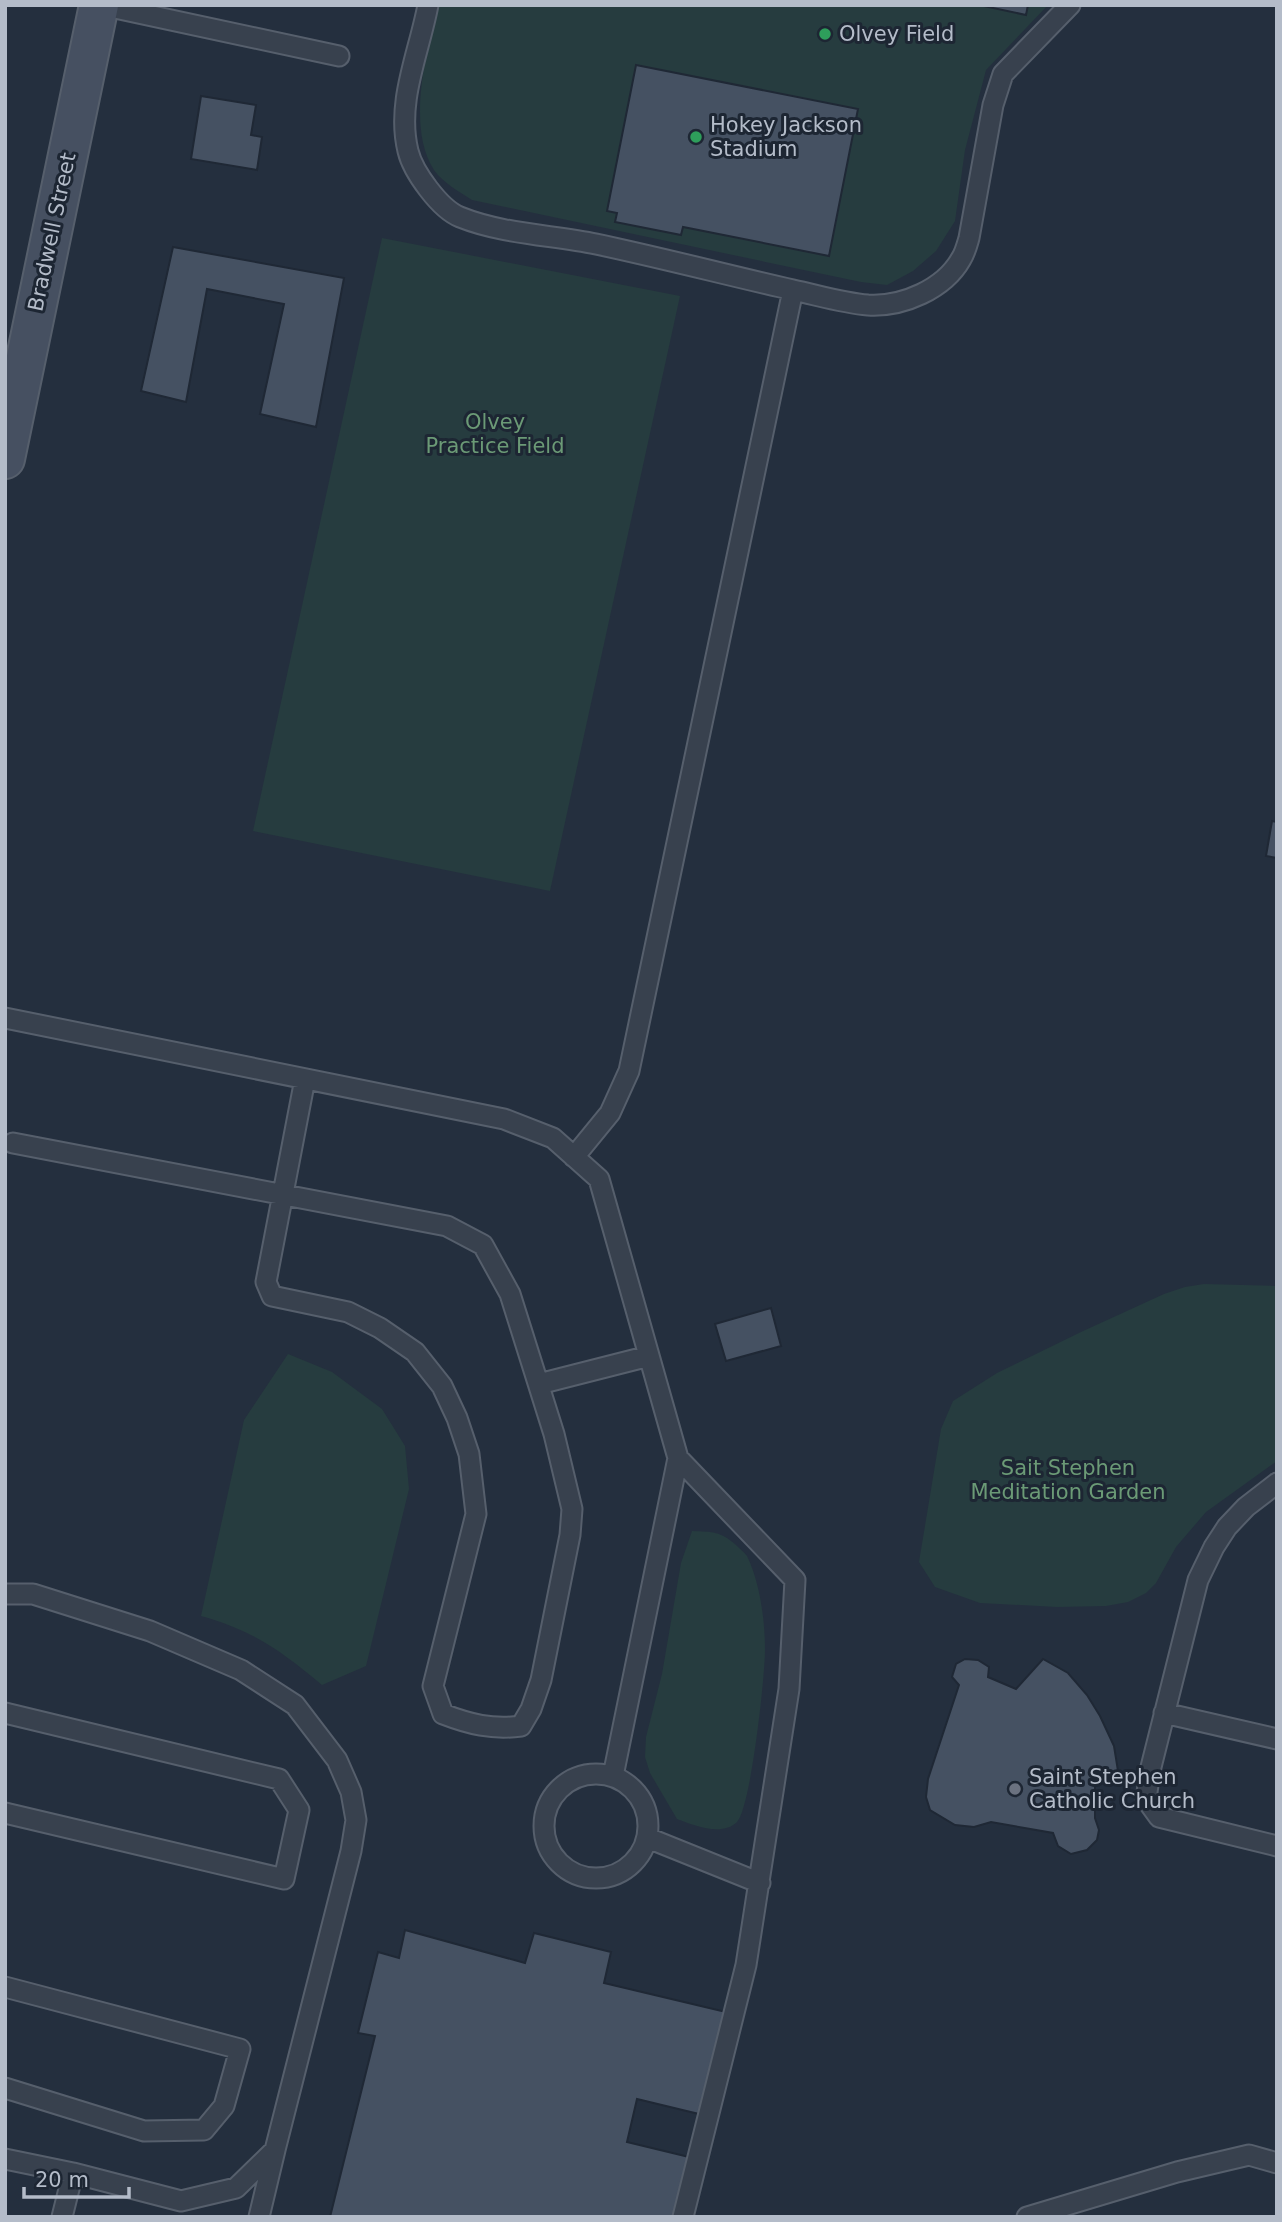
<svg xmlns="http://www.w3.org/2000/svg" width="1282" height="2222" font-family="'DejaVu Sans',sans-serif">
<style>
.green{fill:#263c3f}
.building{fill:#455162;stroke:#1f2835;stroke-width:2}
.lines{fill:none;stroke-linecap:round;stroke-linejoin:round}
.lane-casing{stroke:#565f6c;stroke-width:23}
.secondary-casing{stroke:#565f6c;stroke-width:42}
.lane{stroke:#38414e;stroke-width:19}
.secondary{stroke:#465061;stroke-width:38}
.leisure-dot{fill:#2e9e5b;stroke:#1d2633;stroke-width:2.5}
.worship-dot{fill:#6b7280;stroke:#1d2633;stroke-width:2.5}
.labels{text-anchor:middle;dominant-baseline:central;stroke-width:6;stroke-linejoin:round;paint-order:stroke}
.poi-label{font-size:21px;fill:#b4bcc9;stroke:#1d2633;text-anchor:start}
.street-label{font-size:21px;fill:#b4bcc9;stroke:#1d2633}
.park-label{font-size:21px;fill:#6b9a76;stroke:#1d2633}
</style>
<rect width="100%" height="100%" fill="#242f3e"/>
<path class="green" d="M437,5H1048L986,70L965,150L955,221L936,251L913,271L887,285L861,282L472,200C460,192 443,183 434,170C406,127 427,51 437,5Z
M382,238L680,296L550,891L253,831Z
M1204,1284L1277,1286V1461L1206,1512L1176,1547L1156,1583L1146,1593L1128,1602L1106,1606L1057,1607L980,1603L935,1587L919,1562L941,1429L953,1401L997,1373L1081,1332L1164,1294L1185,1287Z
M288,1354L332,1372L382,1409L405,1446L409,1489L366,1666L322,1685C280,1650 254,1631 201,1616L244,1420Z
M692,1531C713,1532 720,1531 736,1545C739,1548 744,1552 747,1556C760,1583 765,1620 765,1650C765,1676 751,1807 737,1822C722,1837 693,1825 677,1819L650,1773L645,1757L646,1737L662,1674L681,1563Z"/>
<path class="building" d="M979,5H1028L1026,15Z
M636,65L858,109L829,256L683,227L681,235L615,222L617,213L607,211Z
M201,96L256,105L251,135L262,137L257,170L191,159Z
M173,247L344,278L316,427L260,414L284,304L207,289L186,402L141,391Z
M1272,821L1277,822V858L1266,856Z
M771,1308L781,1346L726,1361L715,1324Z
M965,1659L978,1660L989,1667L988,1677L1016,1689L1043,1659L1068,1673L1087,1695L1100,1716L1114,1746L1119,1777L1095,1778V1818L1099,1830L1097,1840L1087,1850L1071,1854L1058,1846L1053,1833L991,1822L974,1827L955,1825L930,1810L926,1797L928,1779L959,1685L952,1677L956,1664Z
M405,1930L525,1963L534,1933L611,1952L604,1983L726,2012L699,2114L637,2099L627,2142L689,2157L674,2217H330L375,2036L358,2033L378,1952L399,1958Z"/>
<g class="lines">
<g class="lane-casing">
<path id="lane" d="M101,5L339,56
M428,5C419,53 396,102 408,151C413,172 440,209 460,217C502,234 552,235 596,244C662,258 727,275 793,290
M5,1018L504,1119L553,1138L599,1179L678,1458L613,1776
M13,1143L447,1226L483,1245L510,1294L554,1434L572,1509L570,1535L541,1680L531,1709L521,1726C492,1730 469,1724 443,1714L433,1686L476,1514L469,1454L457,1418L442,1386L415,1352L380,1328L348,1312L272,1296L266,1282L305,1079
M574,1157L610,1113L629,1071L793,290C817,295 843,303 868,305C903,307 944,289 961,259C965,253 967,245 969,238L993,105L1003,74L1070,5
M539,1384L649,1356
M678,1458L795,1580L789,1689L746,1965L683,2217
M1277,1483L1246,1507L1227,1527L1214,1547L1198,1580L1150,1771L1146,1799L1159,1817L1277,1846
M5,1594H33L150,1631L241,1670L295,1705L337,1760L351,1792L356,1820L351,1851L275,2150L236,2188L181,2201L73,2173L5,2159
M5,1713L279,1779L299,1810L284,1879L5,1813
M1164,1713L1277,1739
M544 1826a52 52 0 1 1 104 0a52 52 0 1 1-104 0Z
M648,1838L760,1883
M5,1987L240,2049L224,2106L204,2130L144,2131L5,2088
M62,2217L73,2173
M259,2217L275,2150
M1027,2217L1177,2172L1249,2155L1277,2163"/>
</g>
<g class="secondary-casing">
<path id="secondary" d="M5,459L99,5"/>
</g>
<use href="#lane" class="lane"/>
<use href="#secondary" class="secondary"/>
</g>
<g class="leisure-dot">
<circle cx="825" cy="34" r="7"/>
<circle cx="696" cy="137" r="7"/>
</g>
<circle class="worship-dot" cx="1015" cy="1789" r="7"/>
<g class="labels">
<g class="poi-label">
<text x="839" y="34">Olvey Field</text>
<text x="710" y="125">Hokey Jackson<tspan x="710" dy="24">Stadium</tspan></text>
<text x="1029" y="1777">Saint Stephen<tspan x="1029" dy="24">Catholic Church</tspan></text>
</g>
<g class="street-label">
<text transform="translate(52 232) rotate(-78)">Bradwell Street</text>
</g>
<g class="park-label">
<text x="495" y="422">Olvey<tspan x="495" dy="24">Practice Field</tspan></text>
<text x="1068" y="1468">Sait Stephen<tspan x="1068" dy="24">Meditation Garden</tspan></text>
</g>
</g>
<rect width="1282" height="2222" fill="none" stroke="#b4bcc9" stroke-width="14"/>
<path d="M24 2187v10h105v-10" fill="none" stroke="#b4bcc9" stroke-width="3.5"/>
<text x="35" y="2187" font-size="21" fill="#b4bcc9" stroke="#1d2633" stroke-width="5" paint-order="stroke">20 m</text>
</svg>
